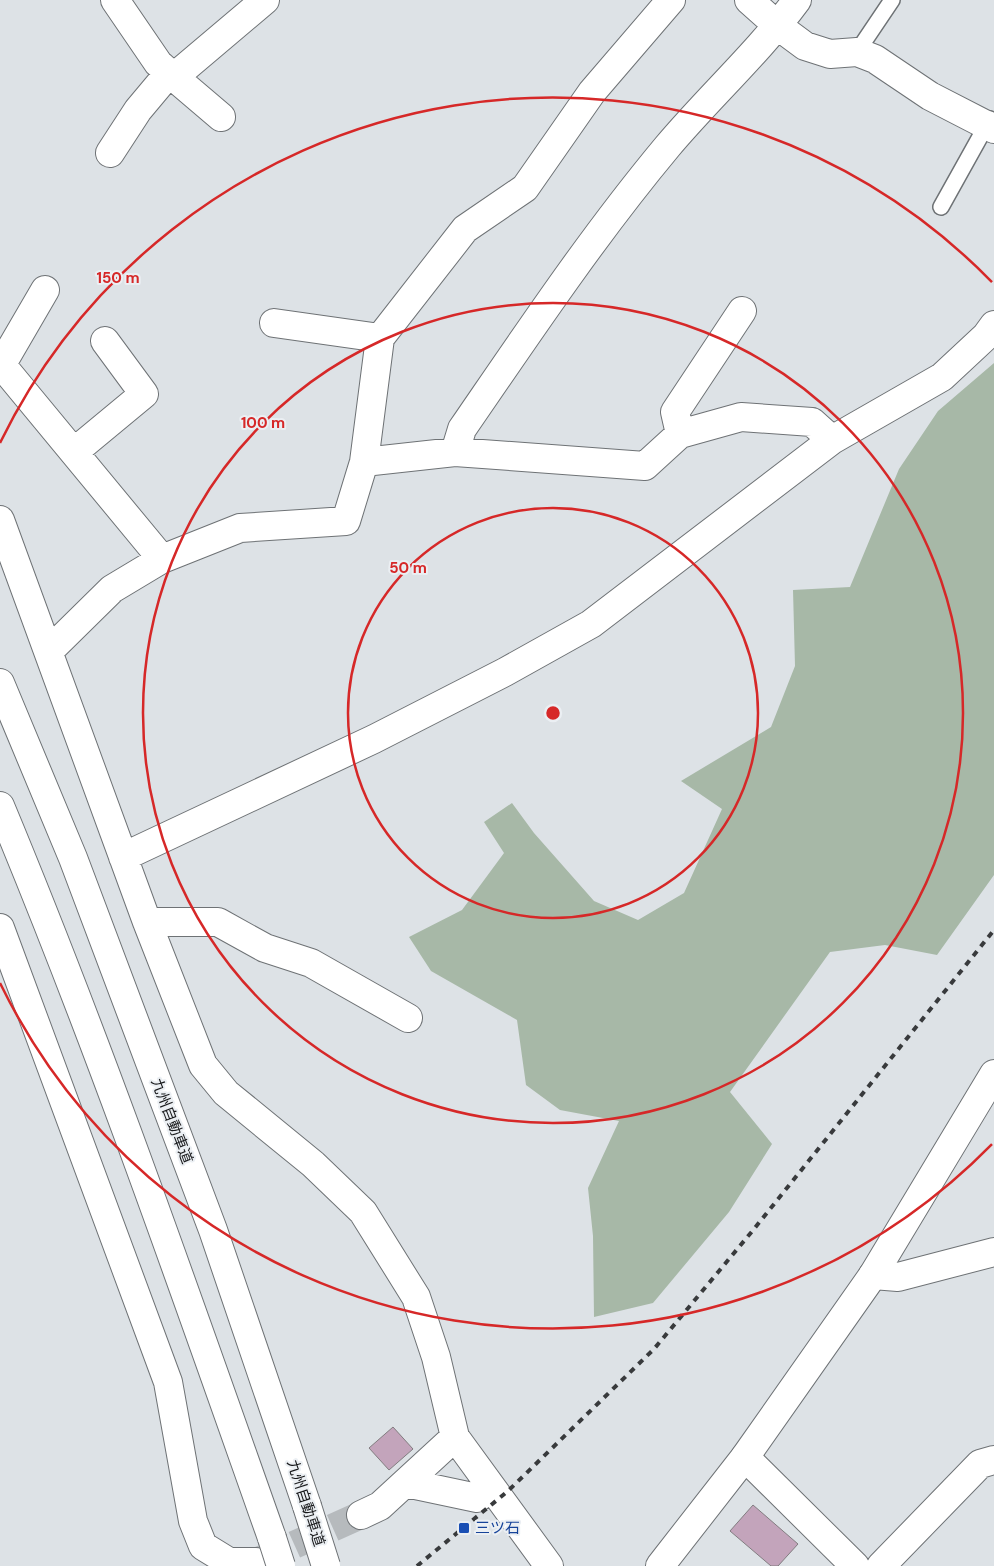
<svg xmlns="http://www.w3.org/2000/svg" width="994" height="1566" font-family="'DM Sans','Noto Sans JP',sans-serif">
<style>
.green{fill:#a7b8a7}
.building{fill:#c3a4bb;stroke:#827d80}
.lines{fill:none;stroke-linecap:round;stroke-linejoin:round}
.street-tunnel{stroke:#b6babd;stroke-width:28;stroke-dasharray:28 14;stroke-linecap:butt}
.lane-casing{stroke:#6e7275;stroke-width:18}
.street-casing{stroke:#6e7275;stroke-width:30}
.secondary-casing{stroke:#6e7275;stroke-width:30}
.highway-casing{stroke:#6e7275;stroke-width:30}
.lane{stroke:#fff;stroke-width:15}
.street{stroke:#fff;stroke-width:28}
.secondary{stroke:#fff;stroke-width:28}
.highway{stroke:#fff;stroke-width:28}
.rail{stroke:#383a3c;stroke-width:4;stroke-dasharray:6 6;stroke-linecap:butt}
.highway-bridge-casing{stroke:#6e7275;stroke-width:30;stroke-linecap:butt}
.highway-bridge{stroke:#fff;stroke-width:28}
.ring{fill:none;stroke:#d62828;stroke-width:2.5}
.transit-dot{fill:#1a4fb4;stroke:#ebeff3;stroke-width:2}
.labels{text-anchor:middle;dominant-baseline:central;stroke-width:4;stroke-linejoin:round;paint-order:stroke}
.street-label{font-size:15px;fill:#18191b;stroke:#ebeff3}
.transit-label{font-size:15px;fill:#164399;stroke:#ebeff3;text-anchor:start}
.centre{fill:#d62828;stroke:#ebeff3;stroke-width:2.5}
.ring-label{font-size:15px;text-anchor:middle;font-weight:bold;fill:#d62828;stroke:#ebeff3;stroke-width:4;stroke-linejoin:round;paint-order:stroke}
</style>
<rect width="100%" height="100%" fill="#dde2e6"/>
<path class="green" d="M994,363V875L937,955L885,945L830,952L730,1092L772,1144L729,1212L653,1303L594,1317L593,1236L588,1188L619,1121L560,1110L526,1085L517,1020L431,971L409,937L462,910L504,853L484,822L512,803L534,833L594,901L638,920L684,893L722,809L681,781L771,727L795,666L793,590L850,587L899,469L938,411Z"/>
<path class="building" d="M393,1427L413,1449L389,1470L369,1448Z
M753,1505L798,1544L778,1566H771L730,1531Z"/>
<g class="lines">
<path class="street-tunnel" d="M256,1562L361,1515"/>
<g class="lane-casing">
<path id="lane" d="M857,52L892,0
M941,207L990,119"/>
</g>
<g class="street-casing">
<path id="street" d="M115,0L158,63L169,73
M749,0L778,26L805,46L830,54L857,52L875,59L930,96L994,129
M221,117L174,77L265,0
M110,153L138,110L169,73L174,77
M274,323L380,338
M0,363L162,559L112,589L49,651
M2,364L45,290
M680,434L675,412L742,311
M74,452L144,394L105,341
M455,452L462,429C528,333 592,237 667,147C709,97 758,53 797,0
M364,462L455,452L645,466L680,434L741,417L812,422L832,440
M0,520L147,922L203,1065L226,1093L313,1164L363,1212L416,1297L436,1357L455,1437L549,1566
M162,559L240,528L346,521L364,462L380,338L465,229L525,188L592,92L671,0
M123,857L374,739L505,672L591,624L832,440L942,377L986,336L994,325
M147,922H218L265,948L311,963L408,1018
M0,928L168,1382L193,1521L203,1546L229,1562H256
M873,1275L898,1277L994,1252
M745,1457L855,1566
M406,1483L477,1498L491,1488
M361,1515L380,1506L455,1437
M881,1566L980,1464L994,1460"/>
</g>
<g class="secondary-casing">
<path id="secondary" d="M660,1566L745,1457L873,1275L994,1074"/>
</g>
<g class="highway-casing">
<path id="highway" d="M0,683L73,858L213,1230L307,1506
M0,806C100,1046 185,1292 272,1538"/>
</g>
<use href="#lane" class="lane"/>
<use href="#street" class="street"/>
<use href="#secondary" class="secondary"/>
<use href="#highway" class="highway"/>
<path class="rail" d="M417,1566L508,1491L654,1349L754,1229L994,930"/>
<g class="highway-bridge-casing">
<path id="highway-bridge" d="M307,1506L326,1566
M272,1538L281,1566"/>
</g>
<use href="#highway-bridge" class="highway-bridge"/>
</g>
<g class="ring">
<circle cx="553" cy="713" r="205"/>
<circle cx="553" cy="713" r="410"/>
<path d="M992 1144A615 615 0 0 1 0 983M0 443A615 615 0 0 1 992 282"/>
</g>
<rect class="transit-dot" x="458" y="1522" width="12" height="12" rx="2.5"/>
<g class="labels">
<g class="street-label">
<text transform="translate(172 1121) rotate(69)">九州自動車道</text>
<text transform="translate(306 1503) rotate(72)">九州自動車道</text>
</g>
<g class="transit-label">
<text x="475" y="1528">三ツ石</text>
</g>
</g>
<circle cx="553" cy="713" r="8" class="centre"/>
<g class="ring-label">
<text x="118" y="283">150 m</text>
<text x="263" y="428">100 m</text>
<text x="408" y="573">50 m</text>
</g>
</svg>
